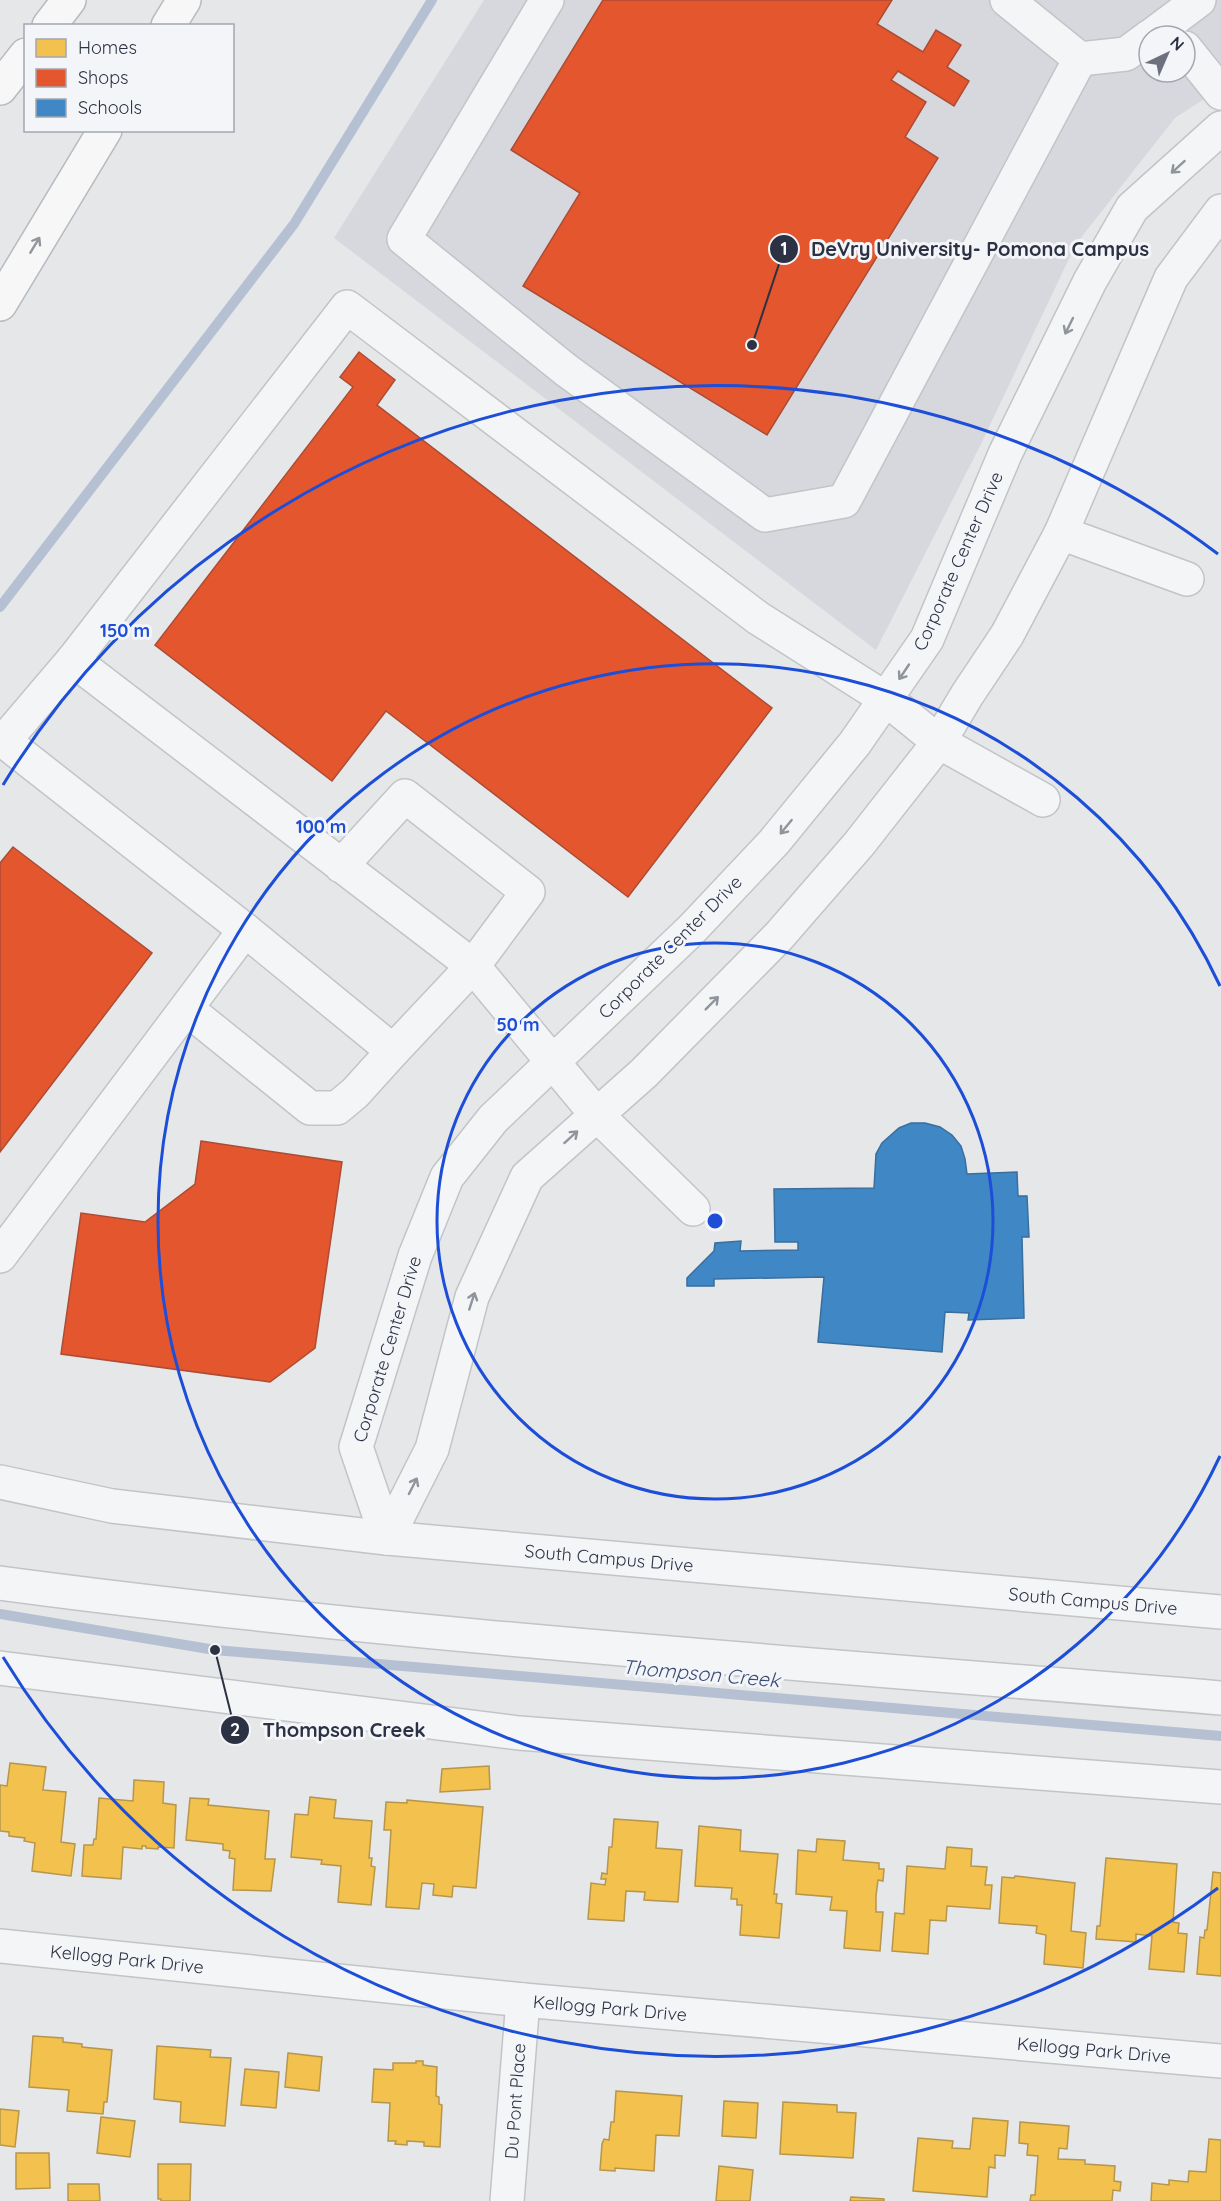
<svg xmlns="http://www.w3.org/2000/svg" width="1221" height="2201" viewBox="0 0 1221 2201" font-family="Quicksand,sans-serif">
<rect width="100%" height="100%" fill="#e5e7e9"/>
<path fill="#d6d8de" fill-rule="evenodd" d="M484,0H1221V88L1175,118L1076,244L980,446L876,650L334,238ZM1149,36H1185V72H1149Z"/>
<g fill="#f2c14e" stroke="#b7964b" stroke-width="1.5">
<path d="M10,1763L46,1767L43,1790L66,1792L61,1842L75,1844L71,1876L32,1871L35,1843L24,1841L25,1838L9,1836V1832L0,1831V1785L7,1786Z"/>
<path d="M489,1766L490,1789L440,1792L442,1769Z"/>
<path d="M134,1780L164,1782L163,1803L176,1805L174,1848L158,1847V1849L146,1848V1846H142V1849L123,1847L121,1879L82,1876L84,1845H93L94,1839H96L99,1798L133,1801Z"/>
<path d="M310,1797L336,1800L334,1818L372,1821L369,1858H372L371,1866L375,1867L371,1905L338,1902L341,1866L321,1864L322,1860L291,1857L295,1814L308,1815Z"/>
<path d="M190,1798L209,1799L208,1805L269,1811L265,1859H275L271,1891L233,1890L235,1859L229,1858L230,1851L223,1850V1844L186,1840Z"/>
<path d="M407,1800L483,1807L476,1888L453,1886L452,1897L433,1895L434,1884L422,1883L419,1909L386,1907L391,1830H384L386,1802L407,1803Z"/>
<path d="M614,1819L658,1822L656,1848L682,1850L678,1902L644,1900L645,1892L626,1891L624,1921L588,1919L591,1883L605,1885L606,1879H601L602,1873L607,1874L609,1847H612Z"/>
<path d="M699,1826L741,1830L740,1851L778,1854L774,1894H777L776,1903L782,1904L779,1938L740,1935L742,1905H737V1899H731L732,1888L695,1886Z"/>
<path d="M817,1839L845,1841L843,1860L879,1863V1869H884L883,1881L878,1880L876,1896V1912H883L880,1951L844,1948L847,1911L830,1910L832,1897L796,1894L798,1850L816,1852Z"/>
<path d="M947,1847L972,1849L971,1866L987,1867L985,1885H992L990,1909L947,1906L946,1921L930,1920L928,1954L892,1951L895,1913L904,1914L907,1866L945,1869Z"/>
<path d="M1106,1858L1177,1864L1173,1922L1179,1923L1178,1933L1187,1934L1184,1972L1149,1969L1152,1936L1136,1934V1942L1096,1939L1097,1926H1100Z"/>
<path d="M1213,1872L1221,1873V1976L1197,1974L1200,1937L1204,1938L1205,1930H1207Z"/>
<path d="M1015,1876L1075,1883L1071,1931L1086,1933L1083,1968L1044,1964L1046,1935L1036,1933L1037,1926L999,1923L1002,1877L1014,1878Z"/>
<path d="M33,2036L63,2038V2042L82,2044V2047L112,2050L107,2102H104L103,2114L67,2111L69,2090L29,2087Z"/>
<path d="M157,2046L211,2050L210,2057L231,2058L225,2126L180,2122L181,2102L154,2099Z"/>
<path d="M288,2053L322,2057L319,2091L285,2087Z"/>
<path d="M416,2061H423V2065L437,2067L436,2096L439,2097V2104L442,2105L440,2147L424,2146V2142L407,2141V2145L395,2144L396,2141H388L390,2103L372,2102L374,2069L393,2070V2063H416Z"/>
<path d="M245,2069L279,2072L276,2108L241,2105Z"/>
<path d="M616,2091L682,2096L679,2136L656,2135L654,2171L615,2168V2171L600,2170L602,2144L604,2139L609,2140L611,2122H614Z"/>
<path d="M724,2101L758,2103L756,2138L722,2136Z"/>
<path d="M783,2102L837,2105V2112L856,2113L853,2158L780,2154Z"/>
<path d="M0,2109L19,2111L15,2147L0,2145Z"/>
<path d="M101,2117L135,2121L130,2157L97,2153Z"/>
<path d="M973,2118L1008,2121L1005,2156L995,2155V2168L989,2167L987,2197L913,2191L918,2138L953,2141L952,2148L970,2149Z"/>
<path d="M1020,2122L1069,2126L1067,2149L1059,2148L1058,2159L1085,2160V2164L1115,2166L1114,2181L1121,2182L1120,2191L1113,2190L1112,2201H1030L1031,2195H1035L1038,2156L1027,2155L1028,2144L1019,2143Z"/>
<path d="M1209,2139L1221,2140V2201H1151L1152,2183L1169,2185V2180L1188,2182L1189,2171L1206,2172Z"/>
<path d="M16,2153H49L50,2188L16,2189Z"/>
<path d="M158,2164H191L190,2201H161V2199H158Z"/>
<path d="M719,2166L753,2170L750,2201H716Z"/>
<path d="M68,2184H99L100,2201H68Z"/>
<path d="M851,2197L884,2199V2201H850Z"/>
</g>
<g fill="#e4572e" stroke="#ad4c34" stroke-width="1.5">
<path d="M603,0H892L877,24L923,52L936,30L961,45L947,67L969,81L954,106L898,71L891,80L926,102L905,137L938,158L767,435L523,286L580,193L511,150Z"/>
<path d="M359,352L395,380L377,405L772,708L628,897L386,711L332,781L155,645L353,387L340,377Z"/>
<path d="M13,847L152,953L0,1152V863Z"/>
<path d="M201,1141L342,1162L315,1348L270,1382L61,1354L81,1213L145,1222L195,1184Z"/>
</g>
<path fill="#3f88c5" stroke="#396e9e" stroke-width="1.5" d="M911,1123H925L940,1127L952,1135L961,1146L965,1159L967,1174L1017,1172L1018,1196H1027L1029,1237H1022L1024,1318L968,1320L969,1313L945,1312L942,1352L818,1342L824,1277L714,1279V1286H687V1278L714,1251L715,1243L741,1241L740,1251L798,1250V1242H775L774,1189L874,1188L876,1154L882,1143L899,1128Z"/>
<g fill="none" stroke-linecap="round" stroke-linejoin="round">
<g stroke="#b5c0d3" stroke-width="10">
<path d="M0,607L294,224L432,0"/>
<path d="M0,1614L215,1650L1221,1736"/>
</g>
<defs>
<g id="minor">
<path d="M547,0L404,239L566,370L765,515L844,501L1080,59"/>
<path d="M1007,0L1080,59L1126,54L1149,37"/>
<path d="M1151,36L1199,0"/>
<path d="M1185,48L1221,93"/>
<path d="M1061,533L1187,579"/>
<path d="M73,660L347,307L758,618L886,699L939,742L1043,800"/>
<path d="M0,738L4,741L73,660L473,966L528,892L405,796L341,866"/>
<path d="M4,741L245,930L393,1051L473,966L596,1114L693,1209"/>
<path d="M187,1009L310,1108H337L355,1093L393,1051"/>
<path d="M0,1256L245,930"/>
<path d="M0,1482L112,1506L387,1538L1221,1612"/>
<path d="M387,1538L356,1447L415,1256L447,1177L493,1119L691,930L774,842L855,743L927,639L1005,454L1090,281L1132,208L1221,128"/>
<path d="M387,1538L432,1449L472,1297L527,1177L644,1073L779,936L859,844L939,742L967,695L1007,635L1061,533L1171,278L1221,211"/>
<path d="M0,1583C405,1637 814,1664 1221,1698"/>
<path d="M0,1668L519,1733L1221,1787"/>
<path d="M0,1946L523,2000L1221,2061"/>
<path d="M507,2201L523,2000"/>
</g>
<g id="highway">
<path d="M49,26L69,0"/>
<path d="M168,26L184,0"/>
<path d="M0,88L26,55"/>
<path d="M0,304L105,130"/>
</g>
</defs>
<use href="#minor" stroke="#c2c4c7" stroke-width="36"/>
<use href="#highway" stroke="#b7babe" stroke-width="36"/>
<use href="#minor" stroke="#f4f5f6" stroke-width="33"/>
<use href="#highway" stroke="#f7f7f8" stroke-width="33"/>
</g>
<defs><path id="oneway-shaft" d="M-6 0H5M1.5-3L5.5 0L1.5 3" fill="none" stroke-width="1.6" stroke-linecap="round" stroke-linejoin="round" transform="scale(1.5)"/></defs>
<g stroke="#90949c">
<use href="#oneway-shaft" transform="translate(1178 167) rotate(138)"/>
<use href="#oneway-shaft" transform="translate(1069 326) rotate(116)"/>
<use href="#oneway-shaft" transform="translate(904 672) rotate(124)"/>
<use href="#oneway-shaft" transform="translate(786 827) rotate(129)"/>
<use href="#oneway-shaft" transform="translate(712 1003) rotate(-45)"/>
<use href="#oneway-shaft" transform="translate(571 1137) rotate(-42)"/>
<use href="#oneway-shaft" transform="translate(472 1301) rotate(-72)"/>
<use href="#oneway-shaft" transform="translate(413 1486) rotate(-63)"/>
</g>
<use stroke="#92949e" href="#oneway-shaft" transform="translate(35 245) rotate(-59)"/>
<g fill="none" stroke="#1d4ed8" stroke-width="3">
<circle cx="715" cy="1221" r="278"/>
<path d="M1220 1456A557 557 0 1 1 1220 986"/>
<path d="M1218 1888A835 835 0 0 1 3 1657M3 785A835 835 0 0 1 1218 554"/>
</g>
<g text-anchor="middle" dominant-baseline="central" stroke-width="6" stroke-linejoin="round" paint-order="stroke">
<g font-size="18" fill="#2c3243" stroke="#f3f5f8">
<text transform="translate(958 561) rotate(-66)">Corporate Center Drive</text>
<text transform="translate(670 947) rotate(-45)">Corporate Center Drive</text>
<text transform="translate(387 1349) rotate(-73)">Corporate Center Drive</text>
<text transform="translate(609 1558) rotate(5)">South Campus Drive</text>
<text transform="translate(1093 1601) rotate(5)">South Campus Drive</text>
<text transform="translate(127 1959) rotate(6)">Kellogg Park Drive</text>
<text transform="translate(610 2008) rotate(5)">Kellogg Park Drive</text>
<text transform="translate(1094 2050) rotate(5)">Kellogg Park Drive</text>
<text transform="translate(515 2101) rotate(-86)">Du Pont Place</text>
</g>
<g font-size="20" font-style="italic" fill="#374c75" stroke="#f3f5f8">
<text transform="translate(701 1673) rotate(5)">Thompson Creek</text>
</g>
</g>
<circle cx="715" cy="1221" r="9" fill="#1d4ed8" stroke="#f3f5f8" stroke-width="3"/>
<g font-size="18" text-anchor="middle" font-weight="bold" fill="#1d4ed8" stroke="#f3f5f8" stroke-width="6" stroke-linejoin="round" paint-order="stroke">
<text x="125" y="637">150 m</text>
<text x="321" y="833">100 m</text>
<text x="518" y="1031">50 m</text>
</g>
<path fill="none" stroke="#2c3243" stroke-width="2" d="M752 345L784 249M215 1650L235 1730"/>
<g fill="#2c3243" stroke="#f3f5f8" stroke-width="2">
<circle cx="752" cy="345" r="6"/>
<circle cx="215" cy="1650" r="6"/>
<circle cx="784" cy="249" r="15"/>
<circle cx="235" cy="1730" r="15"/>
</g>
<g font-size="18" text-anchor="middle" font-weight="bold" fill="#fff">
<text x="784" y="255">1</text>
<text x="235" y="1736">2</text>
</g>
<g font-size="20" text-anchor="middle" font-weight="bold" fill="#2c3243" stroke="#f3f5f8" stroke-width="6" stroke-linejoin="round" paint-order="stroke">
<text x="980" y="256">DeVry University- Pomona Campus</text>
<text x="344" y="1737">Thompson Creek</text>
</g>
<rect x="24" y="24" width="210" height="108" fill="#f3f5f8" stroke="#a3a7b0" stroke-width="1.5"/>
<rect x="36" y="39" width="30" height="18" fill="#f2c14e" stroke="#a3a7b0" stroke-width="1.5"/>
<text x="78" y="54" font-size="18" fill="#2c3243">Homes</text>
<rect x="36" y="69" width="30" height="18" fill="#e4572e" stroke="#a3a7b0" stroke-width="1.5"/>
<text x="78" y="84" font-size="18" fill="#2c3243">Shops</text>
<rect x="36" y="99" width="30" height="18" fill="#3f88c5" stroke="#a3a7b0" stroke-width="1.5"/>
<text x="78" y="114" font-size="18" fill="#2c3243">Schools</text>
<g transform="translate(1167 54) rotate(44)"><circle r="28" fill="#f3f5f8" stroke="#a3a7b0" stroke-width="1.5"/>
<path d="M0-4.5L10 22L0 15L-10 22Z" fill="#6d717d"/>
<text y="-9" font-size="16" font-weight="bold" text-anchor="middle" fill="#2c3243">N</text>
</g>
</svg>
